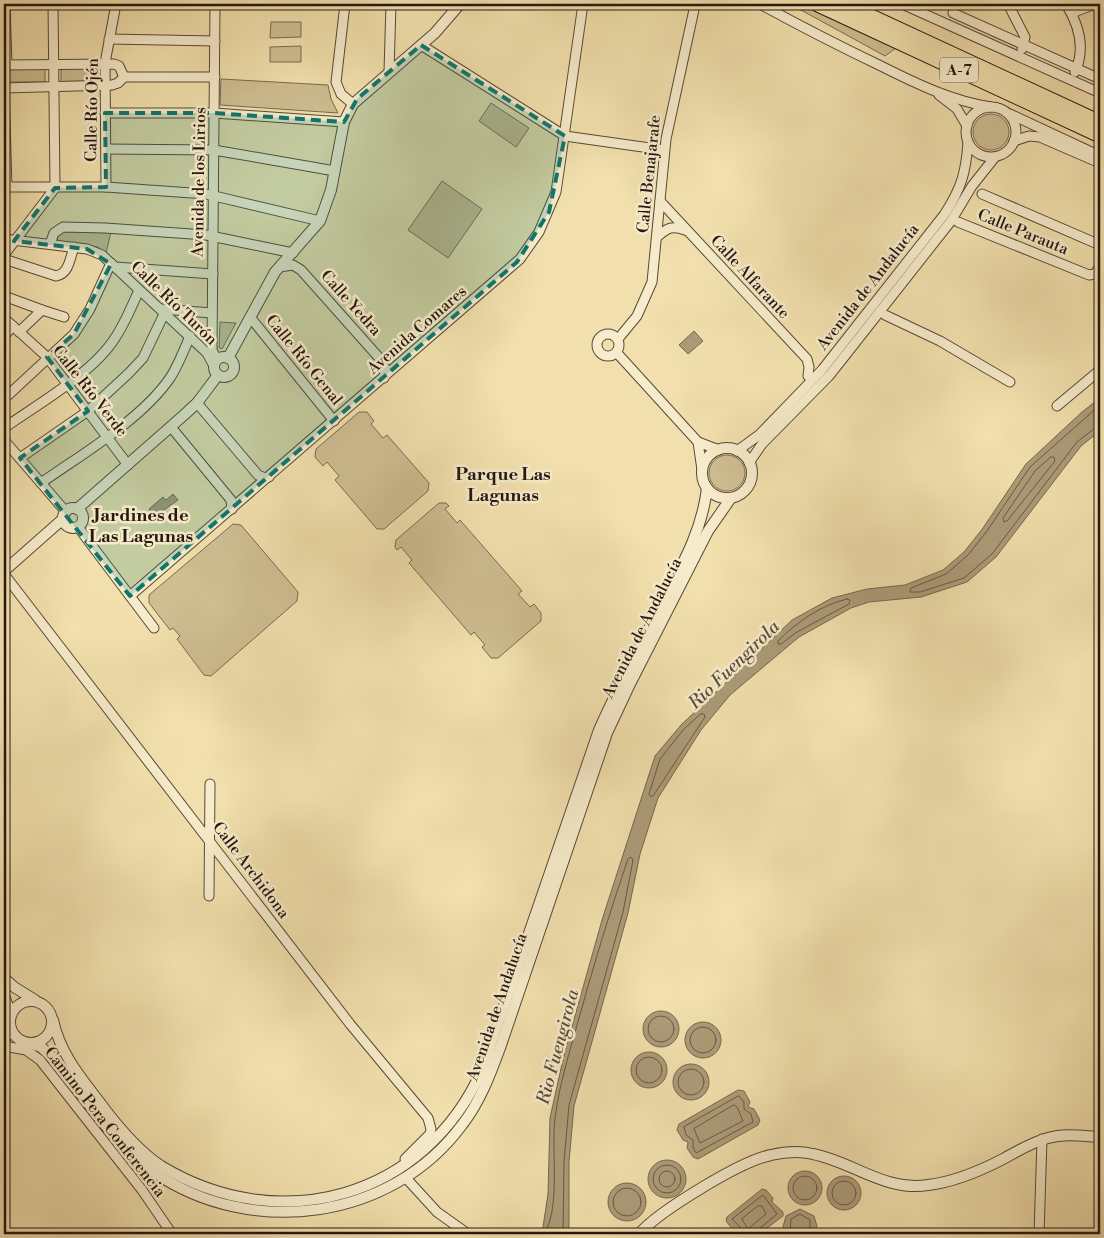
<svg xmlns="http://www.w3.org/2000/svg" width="1104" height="1238" viewBox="0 0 1104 1238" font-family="'Libre Bodoni',serif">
<rect width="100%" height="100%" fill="#f1e0ad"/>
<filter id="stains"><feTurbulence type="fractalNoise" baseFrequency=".004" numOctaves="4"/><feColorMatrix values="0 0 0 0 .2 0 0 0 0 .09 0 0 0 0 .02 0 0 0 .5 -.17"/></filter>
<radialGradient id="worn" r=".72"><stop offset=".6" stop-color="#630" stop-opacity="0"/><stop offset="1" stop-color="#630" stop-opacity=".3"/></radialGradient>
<g fill="#cebe92" stroke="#7a6a51">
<path d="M790,4H803L896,48L885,56Z"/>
<path d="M271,22H301V37L270,38Z"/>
<path d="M301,46V62H270V47Z"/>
<path d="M97,67V81L61,82V68Z"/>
<path d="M45,68V82H4V69Z"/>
<path d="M221,79L328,85L331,99L338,113L220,105Z"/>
<path d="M491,103L529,128L516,147L479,121Z"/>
<circle cx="991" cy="132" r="18"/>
<path d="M442,181L482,209L448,258L408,230Z"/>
<path d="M65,230L111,232L106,253L98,247L57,241L58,235Z"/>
<path d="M220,322L236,323L222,349L219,348Z"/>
<path d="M359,412H367L374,421L371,424L383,438L387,435L429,483L428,491L384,529H377L335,480L339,476L327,462L323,466L315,457L316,449Z"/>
<circle cx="727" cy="473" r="18"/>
<path d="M439,503H446L449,506L445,509L457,523L460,520L522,591L518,594L530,607L534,604L541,613V621L498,658H491L482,647L485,645L474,632L471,635L409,563L412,560L401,547L397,550L395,547L396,540Z"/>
<path d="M233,524L241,525L298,592L297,601L211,676L204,675L177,639L180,636L173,628L170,630L149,603V595Z"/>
</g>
<g fill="#ac9b78" stroke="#76664e">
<path d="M694,331L703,341L688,354L679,345Z"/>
<path d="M1100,398V431L1081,446L996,557L967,582L921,597L869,602L851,608L799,637L730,695L701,730L658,798L640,854L628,913L574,1106L569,1162V1230L567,1234H538L543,1227L548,1194L550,1118L564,1055L602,920L655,756L681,725L792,620L832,598L867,589L905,585L943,570L964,552L983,528L1026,464L1082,412Z"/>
<path d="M173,494L178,500L161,512L162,514L157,519L149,509L163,497L166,500Z"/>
<circle cx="661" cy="1029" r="18"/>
<circle cx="703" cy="1040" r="18"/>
<circle cx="649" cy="1070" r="18"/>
<circle cx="691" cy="1082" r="18"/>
<path d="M738,1090L744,1091L750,1102L748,1107L754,1109L760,1120L758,1125L698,1159L693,1157L687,1148L688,1142L683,1140L677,1130L679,1124Z"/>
<circle cx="667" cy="1179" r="19"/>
<circle cx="805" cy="1188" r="17"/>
<circle cx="844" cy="1193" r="17"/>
<circle cx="627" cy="1202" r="19"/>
<path d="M762,1189L766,1190L773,1198L772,1202L783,1212V1216L759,1234H736V1230H733L726,1221L727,1217Z"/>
<path d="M800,1209L814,1216L817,1226L814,1234H786L783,1227L786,1216Z"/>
</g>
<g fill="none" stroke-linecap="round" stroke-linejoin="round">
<g stroke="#695844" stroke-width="1">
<path d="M1100,405L1030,467L987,531L968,555L946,574L911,588L910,592H920L964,578L992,554L1077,442L1095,428L1100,427"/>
<path d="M1051,457H1054L1055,461L1007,521L1004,522L1003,518L1035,471Z"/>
<path d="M847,599L850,600L849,604L797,632L781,644H778V641C797,622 821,605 847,599Z"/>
<path d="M701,714H704L705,717L653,796H650L649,794L660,759L684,729Z"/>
<circle cx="661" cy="1029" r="13"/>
<circle cx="703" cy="1040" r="13"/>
<circle cx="649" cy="1070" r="13"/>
<circle cx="691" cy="1082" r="13"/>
<path d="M739,1096L744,1102V1109L751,1114L753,1122L696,1153L693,1147V1140L686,1135L684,1127Z"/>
<path d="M734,1105L737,1107L743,1121L700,1143L694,1129Z"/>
<circle cx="667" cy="1179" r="14"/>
<circle cx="667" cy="1179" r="8"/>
<circle cx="805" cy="1188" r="12"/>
<circle cx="844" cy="1193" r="12"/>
<circle cx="627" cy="1202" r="14"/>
<path d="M758,1206H762L766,1214L748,1229L742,1219Z"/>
<path d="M544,1234C561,1209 551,1148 555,1118C559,1085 570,1051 579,1018C594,964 610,911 628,859L631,857L633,860L623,912L569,1105L564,1162L563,1234"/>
<path d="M741,1234V1228L732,1219L763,1195L777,1214L759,1229L757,1234"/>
<path d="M790,1234L791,1219L800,1214L810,1220V1234"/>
</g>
<defs>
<g id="minor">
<path d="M5,4L7,65"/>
<path d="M215,4L212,350L217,360"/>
<path d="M345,4L336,82L341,94L353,104"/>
<path d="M760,4C800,26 841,47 883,67C917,84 952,101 991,107"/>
<path d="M902,4L1100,93"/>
<path d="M1008,4L1025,37L1022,49"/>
<path d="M1066,4C1079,25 1086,48 1075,72"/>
<path d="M953,13L1100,79"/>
<path d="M1072,13L1095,4"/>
<path d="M109,39L215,41"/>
<path d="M421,45L565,136L664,150"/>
<path d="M4,65L114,64L119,66L124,77L118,83L112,85L4,88"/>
<path d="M389,72L391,4"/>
<path d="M124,77H215"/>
<path d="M4,88L7,187"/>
<path d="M939,95L957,109L967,126"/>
<circle cx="991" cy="132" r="25"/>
<path d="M105,113H214L344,122"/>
<path d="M1010,114L1100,156"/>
<path d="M1014,141L1029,136L1040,137L1100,163"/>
<path d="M106,149L214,150L335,171"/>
<path d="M4,187H106L206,194L320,221"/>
<path d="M106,187L105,63L116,4"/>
<path d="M982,194L1100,245"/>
<path d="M660,201L807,359L809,367L808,376"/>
<path d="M958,222L1089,275L1095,274L1100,266"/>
<path d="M657,237C667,228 672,225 685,230"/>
<path d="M4,239L87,249L102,255L207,353L214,366"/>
<path d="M50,244L54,233L63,227L105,228L206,235L293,253"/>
<path d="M4,255L55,188L53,4"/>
<path d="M4,259L56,276C69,274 70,258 74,247"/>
<path d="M115,267L213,274"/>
<path d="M279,267L293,265L301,270L382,361L385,368L384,378"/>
<path d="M4,296L42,310L19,332"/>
<path d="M161,309L212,313"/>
<path d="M42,310L64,317"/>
<path d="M885,315L940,341L1010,382"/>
<path d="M250,317L334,421"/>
<path d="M4,318L47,357L128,465"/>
<circle cx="608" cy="345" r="11"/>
<path d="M4,336L13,326"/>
<path d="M618,339L637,316L652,282L666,139L695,5"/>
<path d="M617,353L698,442"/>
<path d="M4,399L74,334L90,309L111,263"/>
<path d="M197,403L258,475L265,478L269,477"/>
<path d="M1057,406L1100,370"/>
<path d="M171,427L231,500L232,509"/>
<path d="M4,428C38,404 93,373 115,338C125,323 132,306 139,290"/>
<path d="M4,440L66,512"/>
<path d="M737,451L759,435L822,370L944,215C961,189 966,173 968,142"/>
<path d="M20,458L88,411L129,373L143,358L165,312"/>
<path d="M749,463L762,444L829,376L951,221L972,186L995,157"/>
<path d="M702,470L698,442L719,450"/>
<path d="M41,483C82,454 141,420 170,378C178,366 184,350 190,336"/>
<path d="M78,527L154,628"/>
<path d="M4,574L350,1024L428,1118L431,1129L430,1134L405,1159"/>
<path d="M130,596L520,259L539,232L556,192L583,4"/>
<path d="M209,896L210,784"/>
<path d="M4,1042L11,1028"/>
<path d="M4,1046L26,1050L40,1060L142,1190L172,1234"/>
<path d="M406,1178L437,1212L468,1234"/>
<path d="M1039,1234L1042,1139"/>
</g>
<g id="tertiary">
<circle cx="224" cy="367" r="10"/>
<path d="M228,358L275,272L320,221L331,190L344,122L353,104L435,33L460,4"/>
<circle cx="727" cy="473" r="25"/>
<circle cx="73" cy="518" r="10"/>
<path d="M77,509L184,415L197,403L218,375"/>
<path d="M4,571L64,518"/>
<path d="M4,978L14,987L35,1000"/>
<path d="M4,996L11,1014"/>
<circle cx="31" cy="1022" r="21"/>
<path d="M53,1020C60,1053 80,1077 101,1104C118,1127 137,1150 161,1166C280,1238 425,1198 482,1070L599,730C618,687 640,647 661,605C681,567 702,532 707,488"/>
<path d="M29,1043L41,1047L55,1060C86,1099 114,1144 155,1173C251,1238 391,1221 462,1125C480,1102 490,1075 500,1048L607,733L630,684L708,531L731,498"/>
<path d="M639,1234C659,1211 741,1161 771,1155C784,1152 800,1151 813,1154C853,1162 886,1192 928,1185C954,1182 980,1171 1003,1159C1018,1151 1032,1142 1048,1138C1065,1133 1082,1136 1100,1137"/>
</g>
<g id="motorway">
<path d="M818,4L1100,135"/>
<path d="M843,4L1100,123"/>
</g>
</defs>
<use href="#minor" stroke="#594837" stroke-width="11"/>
<use href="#tertiary" stroke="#594837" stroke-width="12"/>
<use href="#motorway" stroke="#261610" stroke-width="17"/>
<use href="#minor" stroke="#f6ebca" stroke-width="9"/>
<use href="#tertiary" stroke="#f6ebca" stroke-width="10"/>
<use href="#motorway" stroke="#f1e0ad" stroke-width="15"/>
</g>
<path fill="#0f766e" fill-opacity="0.2" stroke="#0f766e" stroke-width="4" stroke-dasharray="10 6" stroke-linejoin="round" d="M421,45L565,136L549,212L517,262L130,596L20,458L88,411L47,357L74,334L111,264L87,249L14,241L55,188L106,187L105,113H214L344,122L357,99Z"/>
<g text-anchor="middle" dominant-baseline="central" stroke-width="5" stroke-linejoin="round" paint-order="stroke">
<rect fill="#f6ebca" stroke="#645648" stroke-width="1" x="940" y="57.5" width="38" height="25" rx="4"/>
<g font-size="15" font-weight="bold" fill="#261610">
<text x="959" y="70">A-7</text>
</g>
<g font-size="16" fill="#261610" stroke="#f6ebca">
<text transform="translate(92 110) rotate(-89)">Calle Río Ojén</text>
<text transform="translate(649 174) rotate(-84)">Calle Benajarafe</text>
<text transform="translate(199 182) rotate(-89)">Avenida de los Lirios</text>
<text transform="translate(1023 232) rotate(22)">Calle Parauta</text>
<text transform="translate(750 277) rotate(47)">Calle Alfarante</text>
<text transform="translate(868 287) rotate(-52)">Avenida de Andalucía</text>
<text transform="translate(174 303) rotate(44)">Calle Río Turón</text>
<text transform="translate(351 303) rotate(48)">Calle Yedra</text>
<text transform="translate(417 330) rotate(-41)">Avenida Comares</text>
<text transform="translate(304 360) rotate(51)">Calle Río Genal</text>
<text transform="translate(90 391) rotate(52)">Calle Río Verde</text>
<text transform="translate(642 628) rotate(-63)">Avenida de Andalucía</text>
<text transform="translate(251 870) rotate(53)">Calle Archidona</text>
<text transform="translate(497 1007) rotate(-71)">Avenida de Andalucía</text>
<text transform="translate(105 1122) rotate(52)">Camino Pera Conferencia</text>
</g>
<g font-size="18" font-weight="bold" fill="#261610" stroke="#f6ebca">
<text x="503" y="474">Parque Las<tspan x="503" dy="21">Lagunas</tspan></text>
<text x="141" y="515">Jardines de<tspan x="141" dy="21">Las Lagunas</tspan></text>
</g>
<g font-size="18" font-style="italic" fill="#5c4b3a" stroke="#f6ebca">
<text transform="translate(734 665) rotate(-44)">Rio Fuengirola</text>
<text transform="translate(558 1047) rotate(-75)">Rio Fuengirola</text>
</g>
</g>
<rect width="1104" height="1238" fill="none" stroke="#f1e0ad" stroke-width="20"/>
<rect x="5" y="5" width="1094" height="1228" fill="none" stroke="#261610" stroke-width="2.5"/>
<rect x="10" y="10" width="1084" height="1218" fill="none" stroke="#261610"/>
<rect width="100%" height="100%" filter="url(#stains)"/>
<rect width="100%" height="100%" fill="url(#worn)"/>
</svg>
